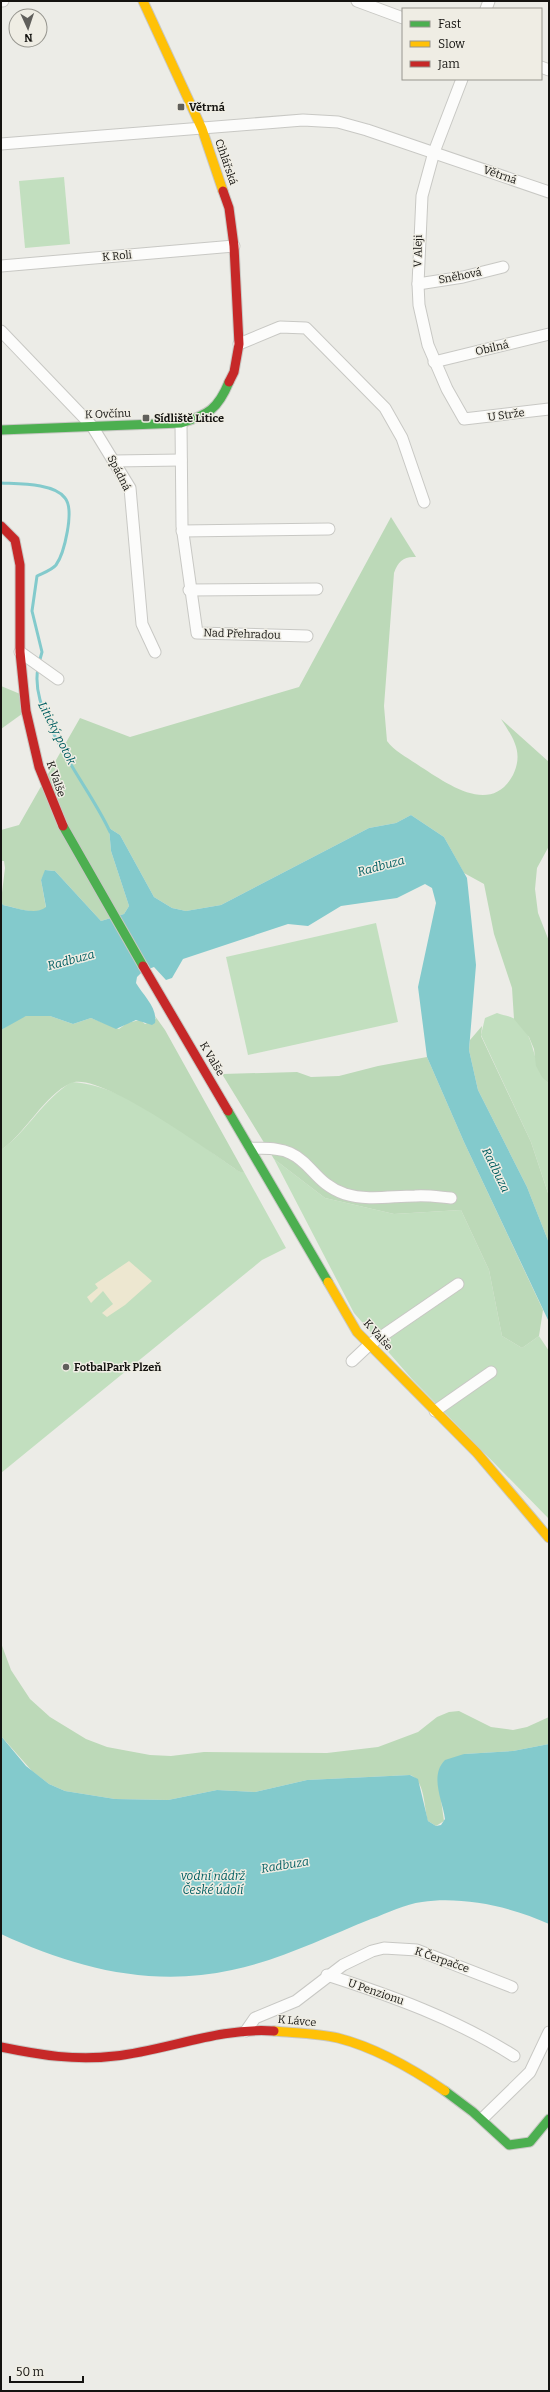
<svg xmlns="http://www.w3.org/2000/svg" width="550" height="2392" viewBox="0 0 550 2392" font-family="Bitter,serif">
<rect width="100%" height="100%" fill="#ecece7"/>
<g fill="#c2dfbf">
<path d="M64,177L70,244L25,248L19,181Z"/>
<path d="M376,923L398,1022L248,1055L226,957Z"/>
<path d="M497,1013C502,1015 510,1016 515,1019C537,1035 531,1066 549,1084V1196L531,1142L481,1035L485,1018Z"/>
<path d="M72,1082C128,1085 194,1141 240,1172H244L286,1248L262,1260L1,1473V1150C28,1131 43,1099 72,1082Z"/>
<path d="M274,1159L325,1198L394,1214L461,1210L489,1270L502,1336L522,1348L539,1336L549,1351V1519L412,1379L354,1313Z"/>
</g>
<g fill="#bcd9b8">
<path d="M391,517L416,557C404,556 398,561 394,573L384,706L387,741C395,752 410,759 421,767C448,784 491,816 513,775C524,752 513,738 501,719L549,762V846L537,868L535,889L538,913L549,941V1084L542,1077L536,1066L534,1049L529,1037L514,1019L512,988L494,934L484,884L464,873L444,837L411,815L396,823L369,828L221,905L186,911L172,908L154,897L120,835L109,828L111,851L129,906L124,914L101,921L55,871L46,870L41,880L46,908C36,916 14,907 3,905L1,901L5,868L4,861H1V830L19,825L80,718L130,737L299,687Z"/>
<path d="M1,686L25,696L26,711L1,729Z"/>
<path d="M31,1015L50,1016L73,1024L91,1018L119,1029L127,1023L140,1020L145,1024L156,1019L155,1016L165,1030L244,1172H240C213,1154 99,1070 71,1083C43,1096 27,1132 1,1150V1030L21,1017Z"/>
<path d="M482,1026L481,1036L531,1142L549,1196V1243L527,1187L478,1090L469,1050L470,1040Z"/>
<path d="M427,1057L464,1142L543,1310L539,1336L522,1348L502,1336L489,1270L461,1210L394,1214L325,1198L274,1159L222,1074L297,1072L311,1077L339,1076L378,1066Z"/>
<path d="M1,1643L11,1670L30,1699L50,1717L86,1739L107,1747L150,1755L171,1756L204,1752L327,1753L378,1747L418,1732L437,1717L449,1712L459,1711L491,1727L513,1730L527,1727L549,1717V1744L513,1751L464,1754L441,1800L444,1821L436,1826L428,1821C424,1809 425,1779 410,1775L307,1780L255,1792L217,1790L168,1800L115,1799L65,1791L49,1784L32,1771L1,1736Z"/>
</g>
<path fill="#ede7d0" d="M129,1261L152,1281L125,1305L107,1317L102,1313L113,1304L103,1291L91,1303L87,1297L98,1288L95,1284Z"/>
<g fill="#83cacc">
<path d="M411,815L444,837L467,878L476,965L469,1050L478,1090L527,1187L549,1243V1322L464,1142L427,1057L418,987L436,903L432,888L425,884L397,898L341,906L308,926L288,924L183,959L172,978L166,980L154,967L143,971L137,977L136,983C143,995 158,1008 155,1023L152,1025L136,1020L116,1029L91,1018L73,1024L50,1016H26L1,1030V901L3,905C14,907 36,916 46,907L41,880L45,870L55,871L101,921L124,914L129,906L111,851L109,828L120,835L154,897L172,908L186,911L221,905L369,828L396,823Z"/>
<path d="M1,1736L26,1766L49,1784L65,1791L115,1799L168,1800L217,1790L255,1792L307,1780L410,1775L418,1779L428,1821L436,1826L441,1825L445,1819C443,1801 429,1776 445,1760L464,1754L513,1751L549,1744V1924C513,1907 462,1896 422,1902C405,1904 388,1913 371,1919C326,1937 280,1960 232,1970C152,1988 74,1968 1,1934Z"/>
</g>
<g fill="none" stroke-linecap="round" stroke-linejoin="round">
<g stroke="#83cacc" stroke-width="3">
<path d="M1,483C18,484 54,483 65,498C75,510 64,554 56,565C52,570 43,573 37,576L32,611L42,652L39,663"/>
<path d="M38,668C28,716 91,788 110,832"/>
</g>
<defs>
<g id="street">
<path d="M1,1H3"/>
<path d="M357,1L403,18"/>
<path d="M486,9L489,1"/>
<path d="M541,67L549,70"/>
<path d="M462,79L434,152L422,196L418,284L419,305L428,345L447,389L464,419L549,409"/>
<path d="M1,144L303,120L338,122L367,130L549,192"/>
<path d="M1,266L234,246"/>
<path d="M418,284L463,277L503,267"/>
<path d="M1,331L92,426L130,488L142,624L155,652"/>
<path d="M239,344L280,327L306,328L385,408L402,438L424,502"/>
<path d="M434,362L549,334"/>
<path d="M181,423L182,526L197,633L307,636"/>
<path d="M114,461L181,460"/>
<path d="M182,531L329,529"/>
<path d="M189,590L317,589"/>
<path d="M20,652L58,679"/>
<path d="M251,1148C263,1149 278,1147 290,1153C312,1163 316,1184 345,1194C367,1201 392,1196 415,1196C427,1195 439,1197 451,1198"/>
<path d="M352,1361L369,1345L458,1284"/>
<path d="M435,1411L491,1372"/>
<path d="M327,1975C392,1996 456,2019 514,2056"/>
<path d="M246,2031L255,2018L296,2001L343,1965L372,1951L384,1948L417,1950L512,1987"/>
<path d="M483,2118L530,2072L549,2032"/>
</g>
<g id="fast">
<path d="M1,430L181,423C208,415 218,409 229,382"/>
<path d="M63,826L143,966"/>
<path d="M228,1111L328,1282"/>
<path d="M445,2091L473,2112L509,2145L530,2142L549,2119"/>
</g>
<g id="slow">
<path d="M143,1L202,129L223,191"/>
<path d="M328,1282L357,1332L477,1453L549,1538"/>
<path d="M274,2031C295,2033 317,2033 338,2038C377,2048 413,2069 445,2091"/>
</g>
<g id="jam">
<path d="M223,191L229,208L234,246L239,344L234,372L229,382"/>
<path d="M1,526L15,540L20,565V652L26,711L39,767L63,826"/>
<path d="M143,966L228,1111"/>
<path d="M1,2047C40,2055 76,2061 115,2056C168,2050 220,2027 274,2031"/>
</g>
</defs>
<use href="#street" stroke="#c8c8c4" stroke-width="13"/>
<use href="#fast" stroke="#c8c8c4" stroke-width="11"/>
<use href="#slow" stroke="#c8c8c4" stroke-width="11"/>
<use href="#jam" stroke="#c8c8c4" stroke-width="11"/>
<use href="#street" stroke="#fcfcfb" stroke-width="11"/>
<use href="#fast" stroke="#4caf50" stroke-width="9"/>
<use href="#slow" stroke="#ffc107" stroke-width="9"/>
<use href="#jam" stroke="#c62828" stroke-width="9"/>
</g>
<g fill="#605f5b" stroke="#efede4" stroke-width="1.5">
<rect x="177" y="103" width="8" height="8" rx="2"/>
<rect x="142" y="414" width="8" height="8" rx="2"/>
<circle cx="66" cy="1367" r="4"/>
</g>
<g text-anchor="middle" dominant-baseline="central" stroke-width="3" stroke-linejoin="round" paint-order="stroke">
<g font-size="11" font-weight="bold" fill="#141310" stroke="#efede4" text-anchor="start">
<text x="189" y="107">Větrná</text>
<text x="154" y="418">Sídliště Litice</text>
<text x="74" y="1367">FotbalPark Plzeň</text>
</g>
<g font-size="11" fill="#141310" stroke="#efede4">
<text transform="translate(226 162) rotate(71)">Cihlářská</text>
<text transform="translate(500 175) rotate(19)">Větrná</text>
<text transform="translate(418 251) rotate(-89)">V Aleji</text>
<text transform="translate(117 256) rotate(-5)">K Roli</text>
<text transform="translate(460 276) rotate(-11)">Sněhová</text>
<text transform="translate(492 348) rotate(-13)">Obilná</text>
<text transform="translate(108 414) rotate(-2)">K Ovčínu</text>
<text transform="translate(506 415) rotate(-8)">U Strže</text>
<text transform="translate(119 473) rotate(63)">Spádná</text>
<text transform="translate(242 634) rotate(2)">Nad Přehradou</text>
<text transform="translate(56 779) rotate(71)">K Valše</text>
<text transform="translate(212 1059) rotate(59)">K Valše</text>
<text transform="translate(378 1335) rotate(48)">K Valše</text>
<text transform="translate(442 1960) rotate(19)">K Čerpačce</text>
<text transform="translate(376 1992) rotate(19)">U Penzionu</text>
<text transform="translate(297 2021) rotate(5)">K Lávce</text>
</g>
<g font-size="12" font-style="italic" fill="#005e61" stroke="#efede4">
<text transform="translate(57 733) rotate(63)">Litický potok</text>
<text transform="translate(381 866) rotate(-15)">Radbuza</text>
<text transform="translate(71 960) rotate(-15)">Radbuza</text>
<text transform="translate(496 1170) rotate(64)">Radbuza</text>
<text transform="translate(285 1865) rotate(-9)">Radbuza</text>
<text x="213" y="1876">vodní nádrž<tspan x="213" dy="14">České údolí</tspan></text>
</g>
</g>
<rect width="550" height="2392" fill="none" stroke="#141310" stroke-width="4"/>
<rect x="402" y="8" width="140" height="72" fill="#efede4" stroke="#97968f"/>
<rect x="410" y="21" width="20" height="6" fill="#4caf50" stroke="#97968f"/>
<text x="438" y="28" font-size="12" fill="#141310">Fast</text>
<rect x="410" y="41" width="20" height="6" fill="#ffc107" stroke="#97968f"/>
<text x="438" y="48" font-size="12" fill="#141310">Slow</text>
<rect x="410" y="61" width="20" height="6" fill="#c62828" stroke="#97968f"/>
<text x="438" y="68" font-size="12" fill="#141310">Jam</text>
<g transform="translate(28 28) rotate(177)"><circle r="19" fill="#efede4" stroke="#97968f"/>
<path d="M0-3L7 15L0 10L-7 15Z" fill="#605f5b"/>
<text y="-6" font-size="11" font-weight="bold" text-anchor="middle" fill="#141310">N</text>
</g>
<path d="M10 2376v6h73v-6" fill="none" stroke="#141310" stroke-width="2"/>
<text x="16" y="2376" font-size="12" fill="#141310" stroke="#efede4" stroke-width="3" paint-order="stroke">50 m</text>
</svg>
